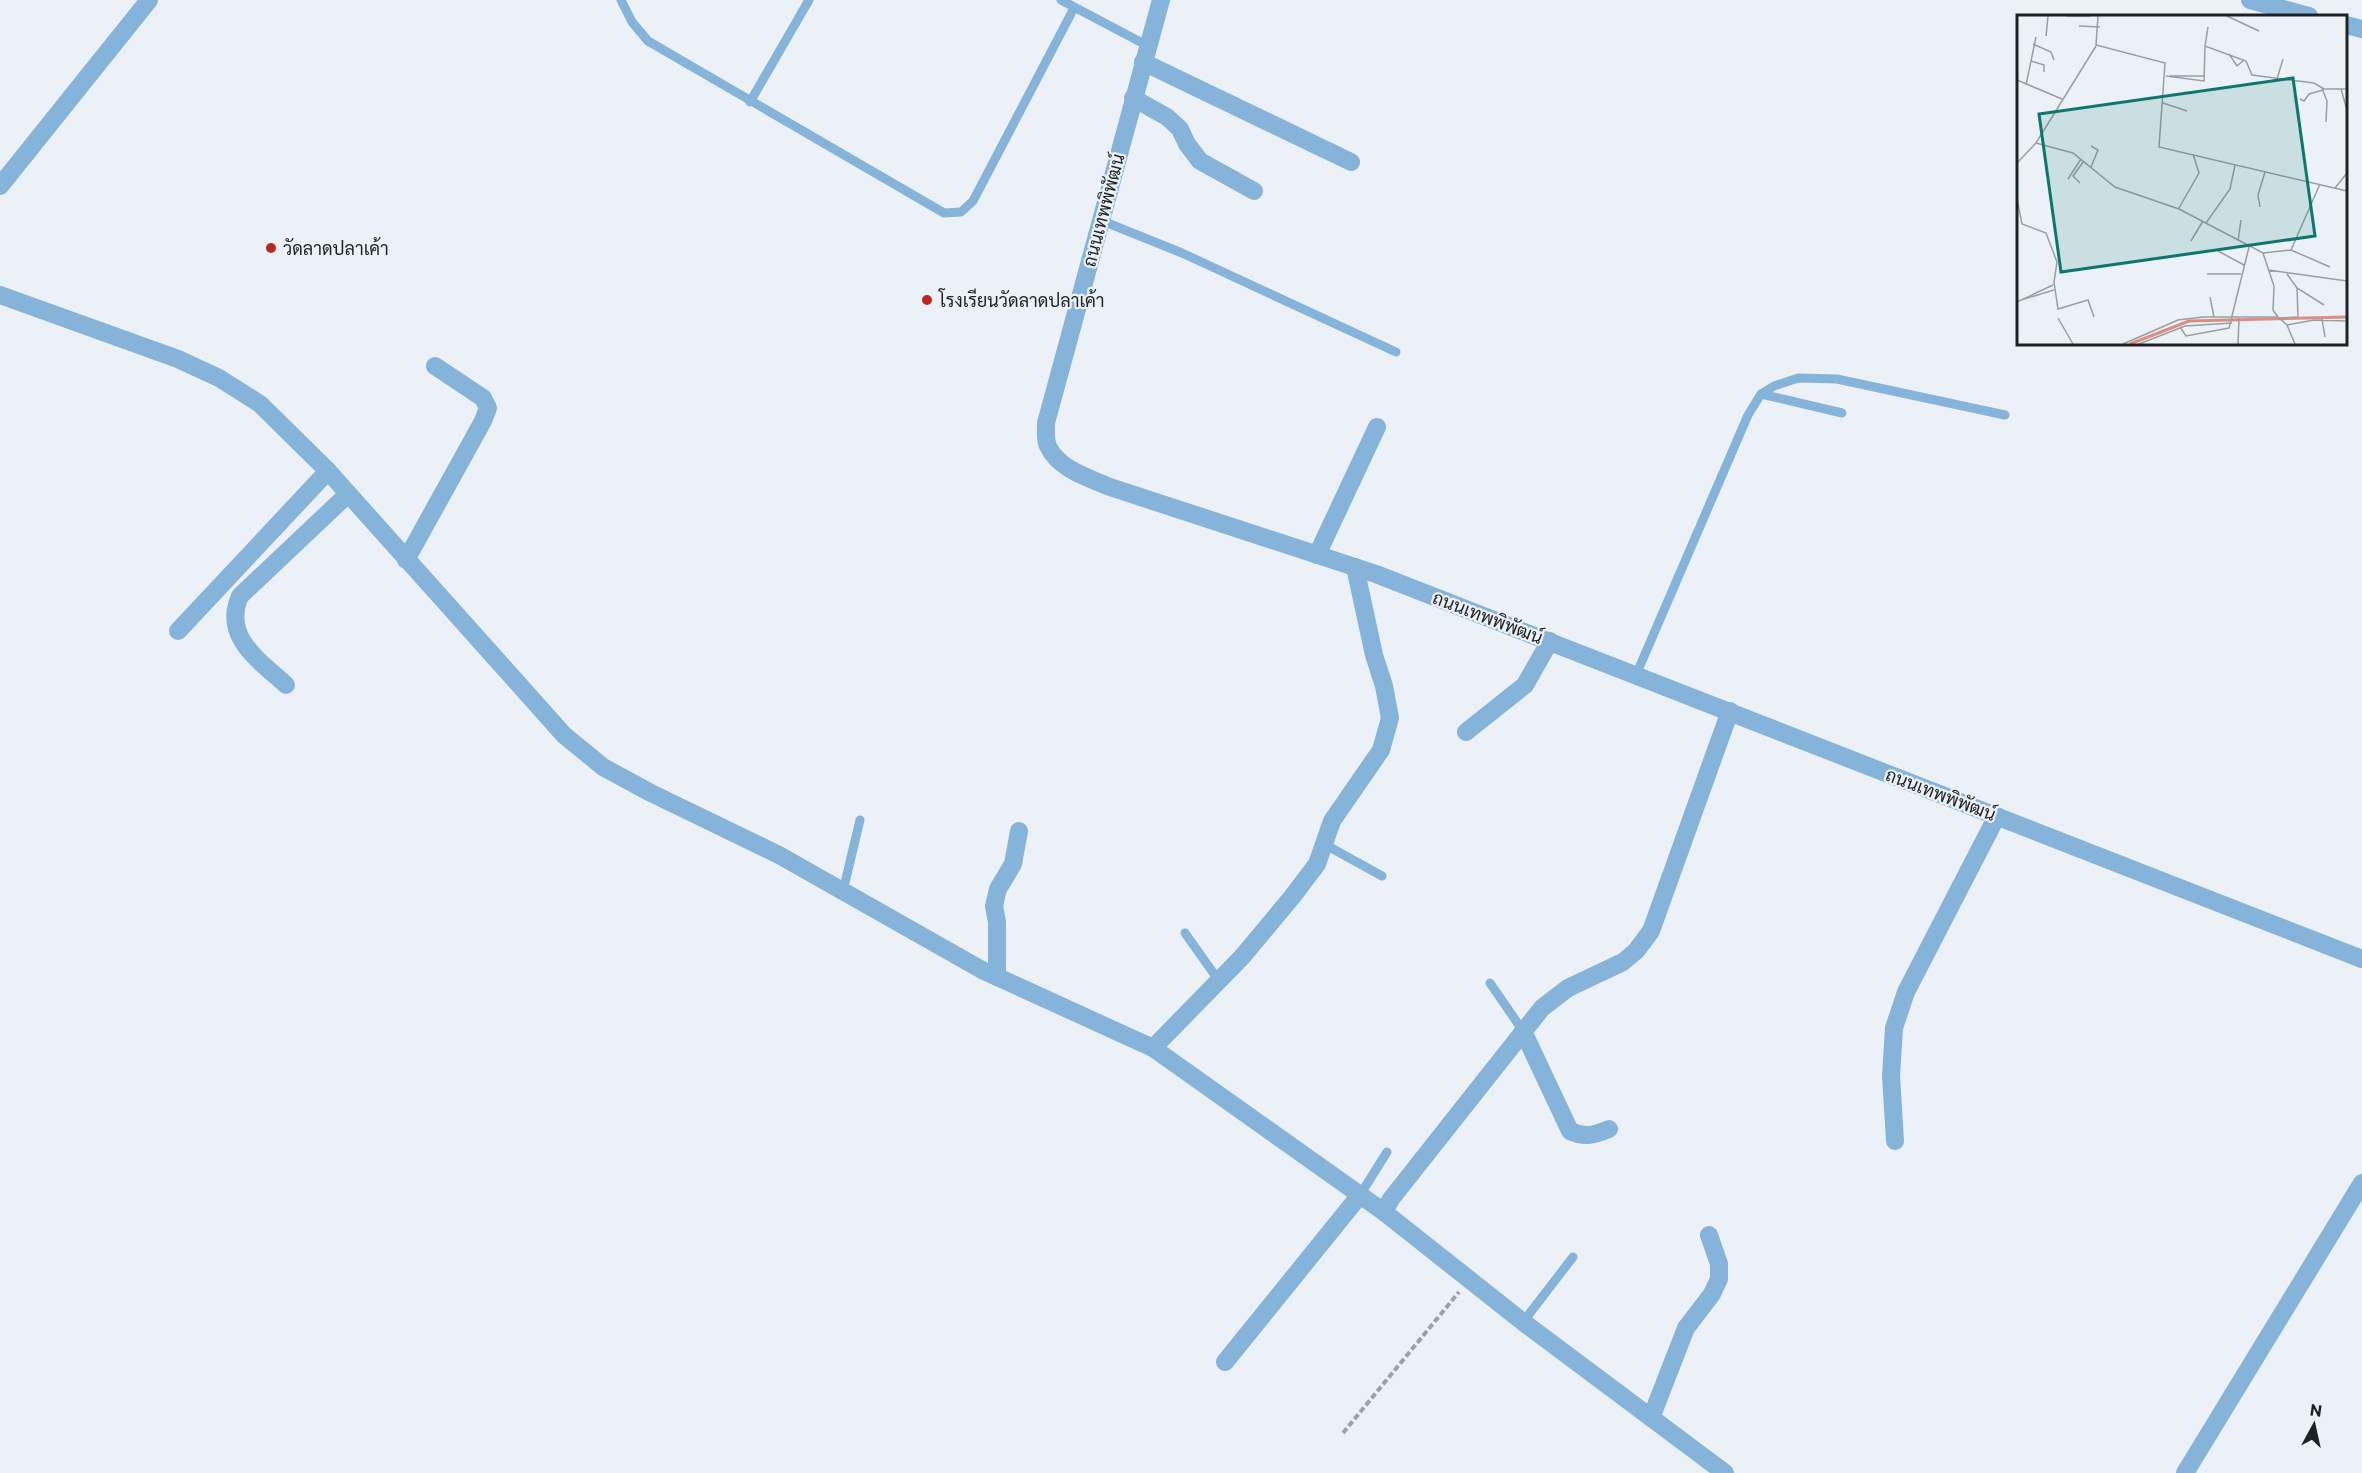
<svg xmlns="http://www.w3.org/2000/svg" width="2362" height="1473" viewBox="0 0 2362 1473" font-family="Commissioner,Sarabun,sans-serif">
<rect width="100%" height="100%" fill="#ebf1f6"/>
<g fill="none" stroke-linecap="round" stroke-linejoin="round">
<path stroke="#9ca1a5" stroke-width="4" stroke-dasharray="6 3" stroke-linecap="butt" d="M1343,1433L1459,1292"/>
<g stroke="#86b3d9" stroke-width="9">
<path d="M621,0L632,22L648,41L944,213L961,212L973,201L1074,8"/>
<path d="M1061,0L1148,46"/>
<path d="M750,102L809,0"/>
<path d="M1100,220L1182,253L1396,352"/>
<path d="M1761,394L1842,413"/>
<path d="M1636,675L1748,415L1761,394L1774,386L1798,378L1837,379L2005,415"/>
<path d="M1324,844L1382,876"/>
<path d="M843,891L860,820"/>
<path d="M1185,933L1219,981"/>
<path d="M1490,983L1523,1031"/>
<path d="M1360,1195L1387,1152"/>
<path d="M1523,1322L1573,1257"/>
</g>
<g stroke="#86b3d9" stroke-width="18">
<path d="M1161,0L1046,423C1046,430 1045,440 1048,446C1058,469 1089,478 1110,487L1376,574L2362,959"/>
<path d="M2250,0L2309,16"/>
<path d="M2346,25L2362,29"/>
<path d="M1143,62L1351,162"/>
<path d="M1133,98L1167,117L1180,129L1187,144L1200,161L1254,191"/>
<path d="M0,186L149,0"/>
<path d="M0,295L178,359L219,378L260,404L328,471L564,735L603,767L651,793L779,855L982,970L1153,1048L1384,1212L1523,1322L1725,1473"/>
<path d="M1317,555L1377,427"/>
<path d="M406,560L483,421L488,408L483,398L435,366"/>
<path d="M178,631L328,471"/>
<path d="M286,685C259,660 222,637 240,596L348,494"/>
<path d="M1466,732L1525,685L1550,641"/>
<path d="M997,977V922L994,906L998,889L1013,864L1019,831"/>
<path d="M1523,1031L1570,1131C1585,1138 1594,1135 1609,1129"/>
<path d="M1153,1048L1242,957L1292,897L1317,864L1332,821L1381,750L1390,718L1384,686L1374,655L1355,567"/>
<path d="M1895,1141L1891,1076L1894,1028L1906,992L1997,816"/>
<path d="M1384,1212L1391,1199L1542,1008L1568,988L1623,962L1636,951L1651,931L1730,711"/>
<path d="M1225,1362L1360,1195"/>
<path d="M1651,1418L1686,1328L1712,1294L1719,1279V1264L1709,1235"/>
<path d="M2185,1473L2362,1183"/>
</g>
</g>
<g fill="#b72824" stroke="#ebf1f6" stroke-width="2">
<circle cx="271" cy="248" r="6"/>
<circle cx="927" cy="300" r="6"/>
</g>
<g text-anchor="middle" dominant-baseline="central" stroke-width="4.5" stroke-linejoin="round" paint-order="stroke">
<g font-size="18" fill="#1f2224" stroke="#ebf1f6">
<text transform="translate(1103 210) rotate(-75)">ถนนเทพพิพัฒน์</text>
<text transform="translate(1488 617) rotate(21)">ถนนเทพพิพัฒน์</text>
<text transform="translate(1941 794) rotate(21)">ถนนเทพพิพัฒน์</text>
</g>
<g font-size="18" fill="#1f2224" stroke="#ebf1f6" text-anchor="start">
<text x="283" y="248">วัดลาดปลาเค้า</text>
<text x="939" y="300">โรงเรียนวัดลาดปลาเค้า</text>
</g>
</g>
<g transform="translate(2017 15)">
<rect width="330" height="330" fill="#ebf1f6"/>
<path fill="none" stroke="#de8b81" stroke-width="3" d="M113,329L172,306L330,302"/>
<path fill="none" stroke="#999ea2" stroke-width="1.5" d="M50,1H74M81,1L79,30L148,48L142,132L330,176M210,1L242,16M62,11L83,12M29,21L31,1M16,29L34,37L37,45M188,31L191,12M212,39L220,51L227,45M14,46L27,50V57M149,61L187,66L188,31L229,46L235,60L297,68L307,74H330M153,61H188M260,64L266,44M0,65L45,84M9,70L19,22M305,73L310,86L309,107M324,74L330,95M283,84L287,86L292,79L306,75M146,88L170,96M19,128L56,138L98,172L162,194L246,238L274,235L313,252M0,148L19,128L79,31M74,152L81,135L74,131M51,164L64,144M63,168L56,161L67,146M318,173L330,158M0,184L5,209L29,218L40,247L37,267L41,294L71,285L77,302M243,192L241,180L248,157M162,193L182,158L176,139M189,208L213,174L218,150M174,226L186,206M221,226L224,205M274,235L303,169M201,236L227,250M246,238L257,271L256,295L261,302M251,255L330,266M190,259H224M270,259L280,273L307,290M193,282L197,302M4,285L37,275M0,287L36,270M41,303L56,329M264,303L281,302L280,273M305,304L308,322M270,310L297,305L330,306M163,312L169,321L212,313L232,232M106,329L161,305L186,302H261L270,310L278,329M122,329L168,311L215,308M221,329L222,303"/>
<path fill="#0f766e" fill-opacity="0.15" stroke="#0f766e" stroke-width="3" d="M276,63L298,221L44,257L22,99Z"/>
<rect width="330" height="330" fill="none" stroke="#1f2224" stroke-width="3"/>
</g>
<g transform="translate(2314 1425) rotate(8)" stroke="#ebf1f6" stroke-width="4.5" paint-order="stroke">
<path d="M0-4.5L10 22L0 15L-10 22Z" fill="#1f2224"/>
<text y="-9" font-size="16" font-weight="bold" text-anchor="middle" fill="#1f2224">N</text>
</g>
</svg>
